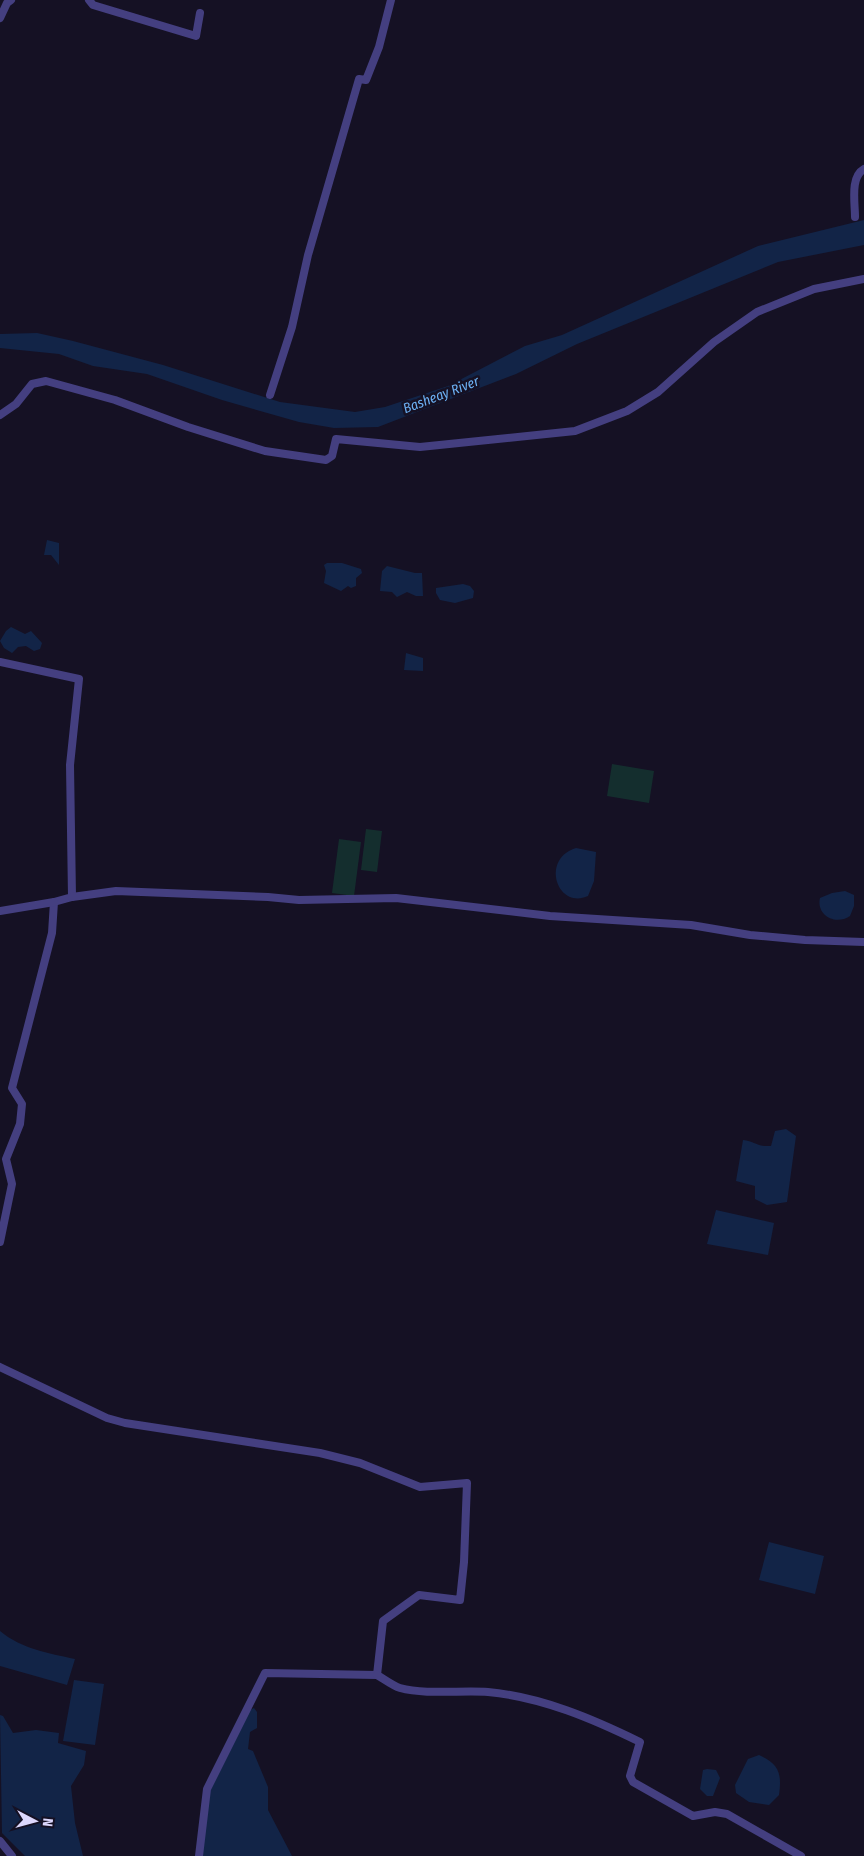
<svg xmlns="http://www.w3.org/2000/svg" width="864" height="1856" viewBox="0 0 864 1856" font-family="'Fira Sans Condensed',sans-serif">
<rect width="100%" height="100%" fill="#151124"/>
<g fill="#142e2e">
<path d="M612,764L654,771L649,803L607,796Z"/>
<path d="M366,829L382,831L377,872L361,870Z"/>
<path d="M339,839L361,842L354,896L332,893Z"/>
</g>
<g fill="#122447">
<path d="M864,220V245L778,262L577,344L516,374L378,427L334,428L299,422L222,400L147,374L93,366L59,354L0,348V334L37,333L73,341L163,365L280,402L355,412L385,407L448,386L525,346L562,335L758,246Z"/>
<path d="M47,540L59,543V565L51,555H44Z"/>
<path d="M327,563H342L361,569L362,573L356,578V586L351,588L348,586L341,591L324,583L326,571L324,565Z"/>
<path d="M387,566L415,573H422L423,596H416L407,592L397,597L392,592L380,591L382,571Z"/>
<path d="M463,584L470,586L474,591L473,598L455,603L440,600L436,593V588Z"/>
<path d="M11,627L25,634L31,631L42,643L40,649L34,651L26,646L18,647L12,653L4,648L0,641L6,631Z"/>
<path d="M406,653L423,658V671L404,670Z"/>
<path d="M576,848L596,852L594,881L588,896C557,910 540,859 576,848Z"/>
<path d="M845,891L854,895V906L850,916C835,926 816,915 820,898L832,893Z"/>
<path d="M786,1129L796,1136L787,1202L767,1205L755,1199V1186L736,1181L743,1140C755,1141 756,1147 771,1146L775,1131Z"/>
<path d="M716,1210L774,1223L768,1255L707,1244Z"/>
<path d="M769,1542L824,1556L815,1594L759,1580Z"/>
<path d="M0,1631C22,1649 48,1653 75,1659L67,1685L0,1666Z"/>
<path d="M74,1680L104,1684L95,1745L63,1741Z"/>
<path d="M254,1708L257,1712V1728L250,1732L248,1749L253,1751L268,1787V1810L292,1856H200L208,1792L248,1711Z"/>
<path d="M0,1715L3,1716L13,1733L36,1730L59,1733L58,1743L86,1751L84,1765L71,1786L75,1823L83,1856H25L2,1833Z"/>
<path d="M759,1755C779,1764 782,1773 779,1795L769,1805L749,1802L736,1793L735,1785L748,1759Z"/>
<path d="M707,1769L716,1770L720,1778L713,1796H707L700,1789L703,1770Z"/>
</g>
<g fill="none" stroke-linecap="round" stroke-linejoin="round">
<g stroke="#443f80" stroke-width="8">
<path d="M89,0L93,5L196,36L200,13"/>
<path d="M0,18L7,3L11,0"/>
<path d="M855,217C855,202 850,177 864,169"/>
<path d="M270,395L292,327L308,255L359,79L366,80L379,47L391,0"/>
<path d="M0,415L16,404L32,384L46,381L115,400L188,427L265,451L326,460L332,456L336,439L420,447L575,431L627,411L658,392L714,342L757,312L814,289L864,279"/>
<path d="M0,662L79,679L70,765L72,897L54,902L52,933L12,1088L22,1104L20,1124L6,1159L12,1184L0,1242"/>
<path d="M72,897L116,891L268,897L299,900L396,898L550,916L691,925L750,935L805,940L864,942"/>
<path d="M0,911L54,902"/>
<path d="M0,1367L107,1418L125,1423L320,1453L360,1463L420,1487L467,1483L464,1562L460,1600L419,1595L383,1621L377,1675L265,1673L207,1789L199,1856"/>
<path d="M377,1675C384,1679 393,1686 400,1688C426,1695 462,1690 488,1692C542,1697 593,1719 640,1742L630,1776L633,1782L693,1816L715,1812L727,1814L801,1856"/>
<path d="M0,1841L12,1856"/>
</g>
</g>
<g text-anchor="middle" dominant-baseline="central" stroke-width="5" stroke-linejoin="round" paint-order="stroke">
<g font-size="14" font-style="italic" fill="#6db1f4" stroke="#151124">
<text transform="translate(441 395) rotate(-21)">Basheay River</text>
</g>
</g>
<g transform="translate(35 1821) rotate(96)" stroke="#151124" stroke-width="4" paint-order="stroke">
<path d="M0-4L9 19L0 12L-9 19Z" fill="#dcd7fc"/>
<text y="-8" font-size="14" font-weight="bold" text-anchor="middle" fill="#dcd7fc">N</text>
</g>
</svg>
